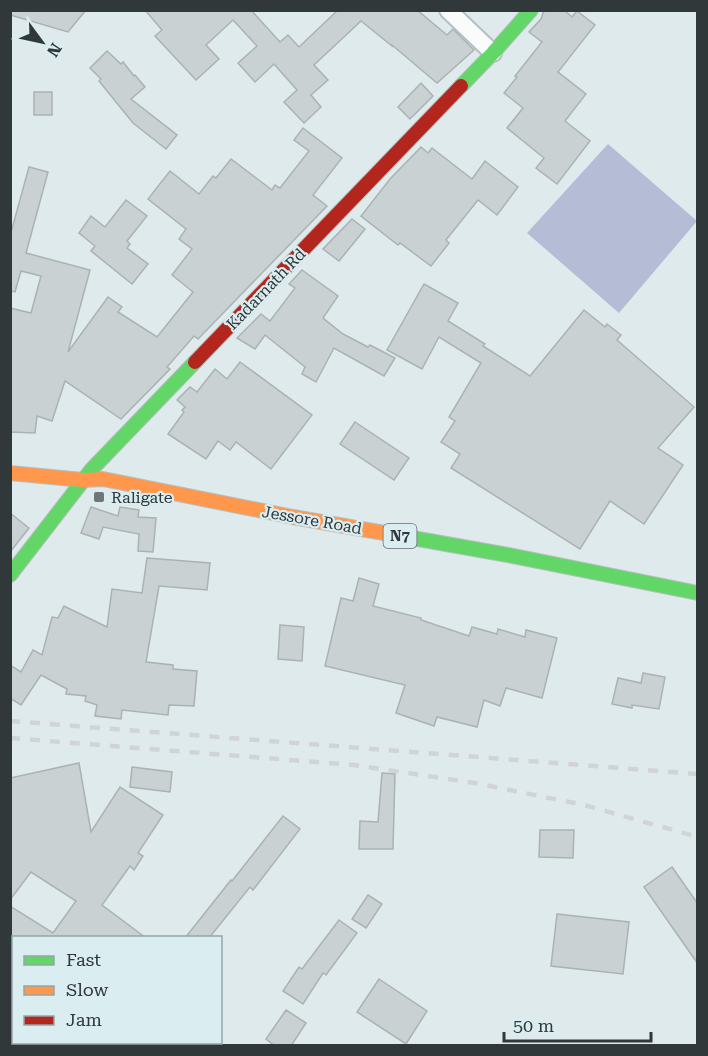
<svg xmlns="http://www.w3.org/2000/svg" width="708" height="1056" viewBox="0 0 708 1056" font-family="'Roboto Serif',serif">
<rect width="100%" height="100%" fill="#dfeaec"/>
<path fill="#b5bcd6" d="M608,144L697,221L619,313L527,233Z"/>
<g fill="#c9d1d2" stroke="#abb2b3" stroke-width="1.5">
<path d="M10,10H86L68,32L10,15Z"/>
<path d="M145,10H251L280,42L288,35L299,47L338,10H417L447,35L453,29L474,50L437,83L392,45V46L361,21L314,65L328,80L311,95L321,107L304,123L284,102L297,90L274,64L255,82L238,63L257,46L233,20L206,45L219,59L196,80L155,36L162,30Z"/>
<path d="M544,10H564L572,17L577,11L595,25L558,72L586,94L565,121L590,141L557,184L536,168L544,158L507,128L523,108L504,93L517,77L515,76L542,42L529,32L541,19Z"/>
<path d="M107,51L121,64L123,62L134,76L135,75L145,87L131,99L177,135L166,149L133,123L99,81L101,79L90,68Z"/>
<path d="M421,83L433,96L410,119L398,107Z"/>
<rect x="34" y="92" width="18" height="23"/>
<path d="M303,128L342,158L313,195L327,206L198,339L194,336L167,367L170,369L121,419L65,381L52,421L37,416L35,433L10,432V308L31,313L41,276L21,271L15,292L10,291V236L29,167L48,172L26,253L90,270L68,352L108,297L122,307L118,312L157,337L193,292L172,275L192,249L179,239L186,229L148,199L170,171L199,194L213,176L216,178L231,159L272,190L275,185L280,188L309,151L294,140Z"/>
<path d="M421,147L428,153L432,148L472,179L485,161L518,187L497,215L478,200L446,240L449,243L431,266L400,243L398,245L361,216L390,179Z"/>
<path d="M126,200L147,216L127,241L130,244L127,248L148,264L132,284L91,251L95,246L79,233L91,216L105,227Z"/>
<path d="M352,219L365,229L339,261L323,249Z"/>
<path d="M302,270L338,296L323,318L343,334L368,347L370,345L395,358L384,376L334,348L316,382L302,374L305,367L265,335L255,349L237,338L261,314L270,321L295,288L289,284Z"/>
<path d="M424,284L458,303L448,321L485,344L483,346L530,376L584,310L605,327L607,324L621,335L617,340L694,407L658,448L683,465L644,524L610,501L580,549L451,468L460,454L441,442L455,421L449,417L481,363L439,337L422,369L387,350Z"/>
<path d="M240,362L312,415L271,469L236,442L230,450L218,441L206,459L168,434L184,412L182,410L185,407L177,400L190,387L197,392L215,369L227,379Z"/>
<path d="M355,422L409,458L394,480L340,444Z"/>
<path d="M91,507L118,516L120,507L139,510L138,517L156,518L153,552L138,551L139,534L103,527L99,539L81,533Z"/>
<path d="M10,513L29,528L10,552Z"/>
<path d="M147,558L210,563L207,590L159,586L146,662L173,665V669L197,671L194,706L169,705L168,715L122,710L121,719L95,716L97,705L85,701L86,696L66,694L67,689L41,675L21,705L10,698V665L21,672L33,650L42,655L52,617L58,618L64,606L107,627L112,589L142,593Z"/>
<path d="M359,578L379,584L373,606L421,618V620L469,636L472,627L497,634L498,629L525,637L526,630L557,638L542,698L506,688L500,706L484,700L477,727L437,717L434,726L396,713L405,685L325,666L341,598L353,601Z"/>
<path d="M280,625L304,627L302,661L278,659Z"/>
<path d="M643,673L665,677L659,709L632,705V708L612,704L618,678L641,683Z"/>
<path d="M79,763L91,832L120,787L163,815L138,853L143,856L134,870L130,866L102,905L146,938H10V906L53,933L76,901L31,872L10,900V778Z"/>
<path d="M132,767L172,772L170,792L130,787Z"/>
<path d="M382,773L395,774L393,849H359L360,821L378,822Z"/>
<path d="M283,816L300,829L253,890L250,887L209,938H185L231,880L232,881Z"/>
<path d="M540,830H574L573,858L539,857Z"/>
<path d="M672,867L698,904V964L644,887Z"/>
<path d="M368,895L382,904L366,928L352,919Z"/>
<path d="M557,914L629,922L623,974L551,966Z"/>
<path d="M339,920L357,933L326,975L323,973L303,1004L283,991L299,967L302,969Z"/>
<path d="M379,979L427,1011L406,1044L357,1012Z"/>
<path d="M286,1010L306,1023L291,1046H275L266,1039Z"/>
</g>
<g fill="none" stroke-linecap="round" stroke-linejoin="round">
<defs>
<path id="street" d="M448,10L493,53"/>
<g id="fast">
<path d="M461,86L493,53L531,10"/>
<path d="M390,534L508,555L698,593"/>
<path d="M10,575L92,469L195,362"/>
</g>
<path id="slow" d="M10,473L83,480L103,479L293,517L390,534"/>
<path id="jam" d="M195,362L461,86"/>
</defs>
<use href="#street" stroke="#b6bfc1" stroke-width="20"/>
<use href="#fast" stroke="#b6bfc1" stroke-width="16"/>
<use href="#slow" stroke="#b6bfc1" stroke-width="16"/>
<use href="#jam" stroke="#b6bfc1" stroke-width="16"/>
<use href="#street" stroke="#fafcfc" stroke-width="16"/>
<use href="#fast" stroke="#63d668" stroke-width="14"/>
<use href="#slow" stroke="#ff974d" stroke-width="14"/>
<use href="#jam" stroke="#b3261e" stroke-width="14"/>
<g stroke="#d1d4d4" stroke-width="4.5" stroke-dasharray="10 10" stroke-linecap="butt">
<path d="M10,721L698,774"/>
<path d="M10,738L354,765L475,783L584,805L698,837"/>
</g>
</g>
<rect fill="#6e7678" stroke="#daedf1" stroke-width="2" x="93" y="491" width="12" height="12" rx="3"/>
<g text-anchor="middle" dominant-baseline="central" stroke-width="4.5" stroke-linejoin="round" paint-order="stroke">
<rect fill="#daedf1" stroke="#646e71" stroke-width="1.5" x="383.5" y="524" width="33" height="24" rx="4.5"/>
<g font-size="15" font-weight="bold" fill="#31383a">
<text x="400" y="536">N7</text>
</g>
<g font-size="16" fill="#31383a" stroke="#daedf1">
<text transform="translate(266 289) rotate(-46)">Kadarnath Rd</text>
<text transform="translate(312 520) rotate(10)">Jessore Road</text>
</g>
<g font-size="16" fill="#31383a" stroke="#daedf1" text-anchor="start">
<text x="111" y="497">Raligate</text>
</g>
</g>
<rect width="708" height="1056" fill="none" stroke="#31383a" stroke-width="24"/>
<rect x="12" y="936" width="210" height="108" fill="#daedf1" stroke="#96a5a8" stroke-width="1.5"/>
<rect x="24" y="956" width="30" height="9" fill="#63d668" stroke="#96a5a8" stroke-width="1.5"/>
<text x="66" y="966" font-size="18" fill="#31383a">Fast</text>
<rect x="24" y="986" width="30" height="9" fill="#ff974d" stroke="#96a5a8" stroke-width="1.5"/>
<text x="66" y="996" font-size="18" fill="#31383a">Slow</text>
<rect x="24" y="1016" width="30" height="9" fill="#b3261e" stroke="#96a5a8" stroke-width="1.5"/>
<text x="66" y="1026" font-size="18" fill="#31383a">Jam</text>
<g transform="translate(42 42) rotate(123)" stroke="#daedf1" stroke-width="4.5" paint-order="stroke">
<path d="M0-4.5L10 22L0 15L-10 22Z" fill="#31383a"/>
<text y="-9" font-size="16" font-weight="bold" text-anchor="middle" fill="#31383a">N</text>
</g>
<path d="M504 1032v9h147v-9" fill="none" stroke="#31383a" stroke-width="3"/>
<text x="513" y="1032" font-size="18" fill="#31383a" stroke="#daedf1" stroke-width="4.5" paint-order="stroke">50 m</text>
</svg>
